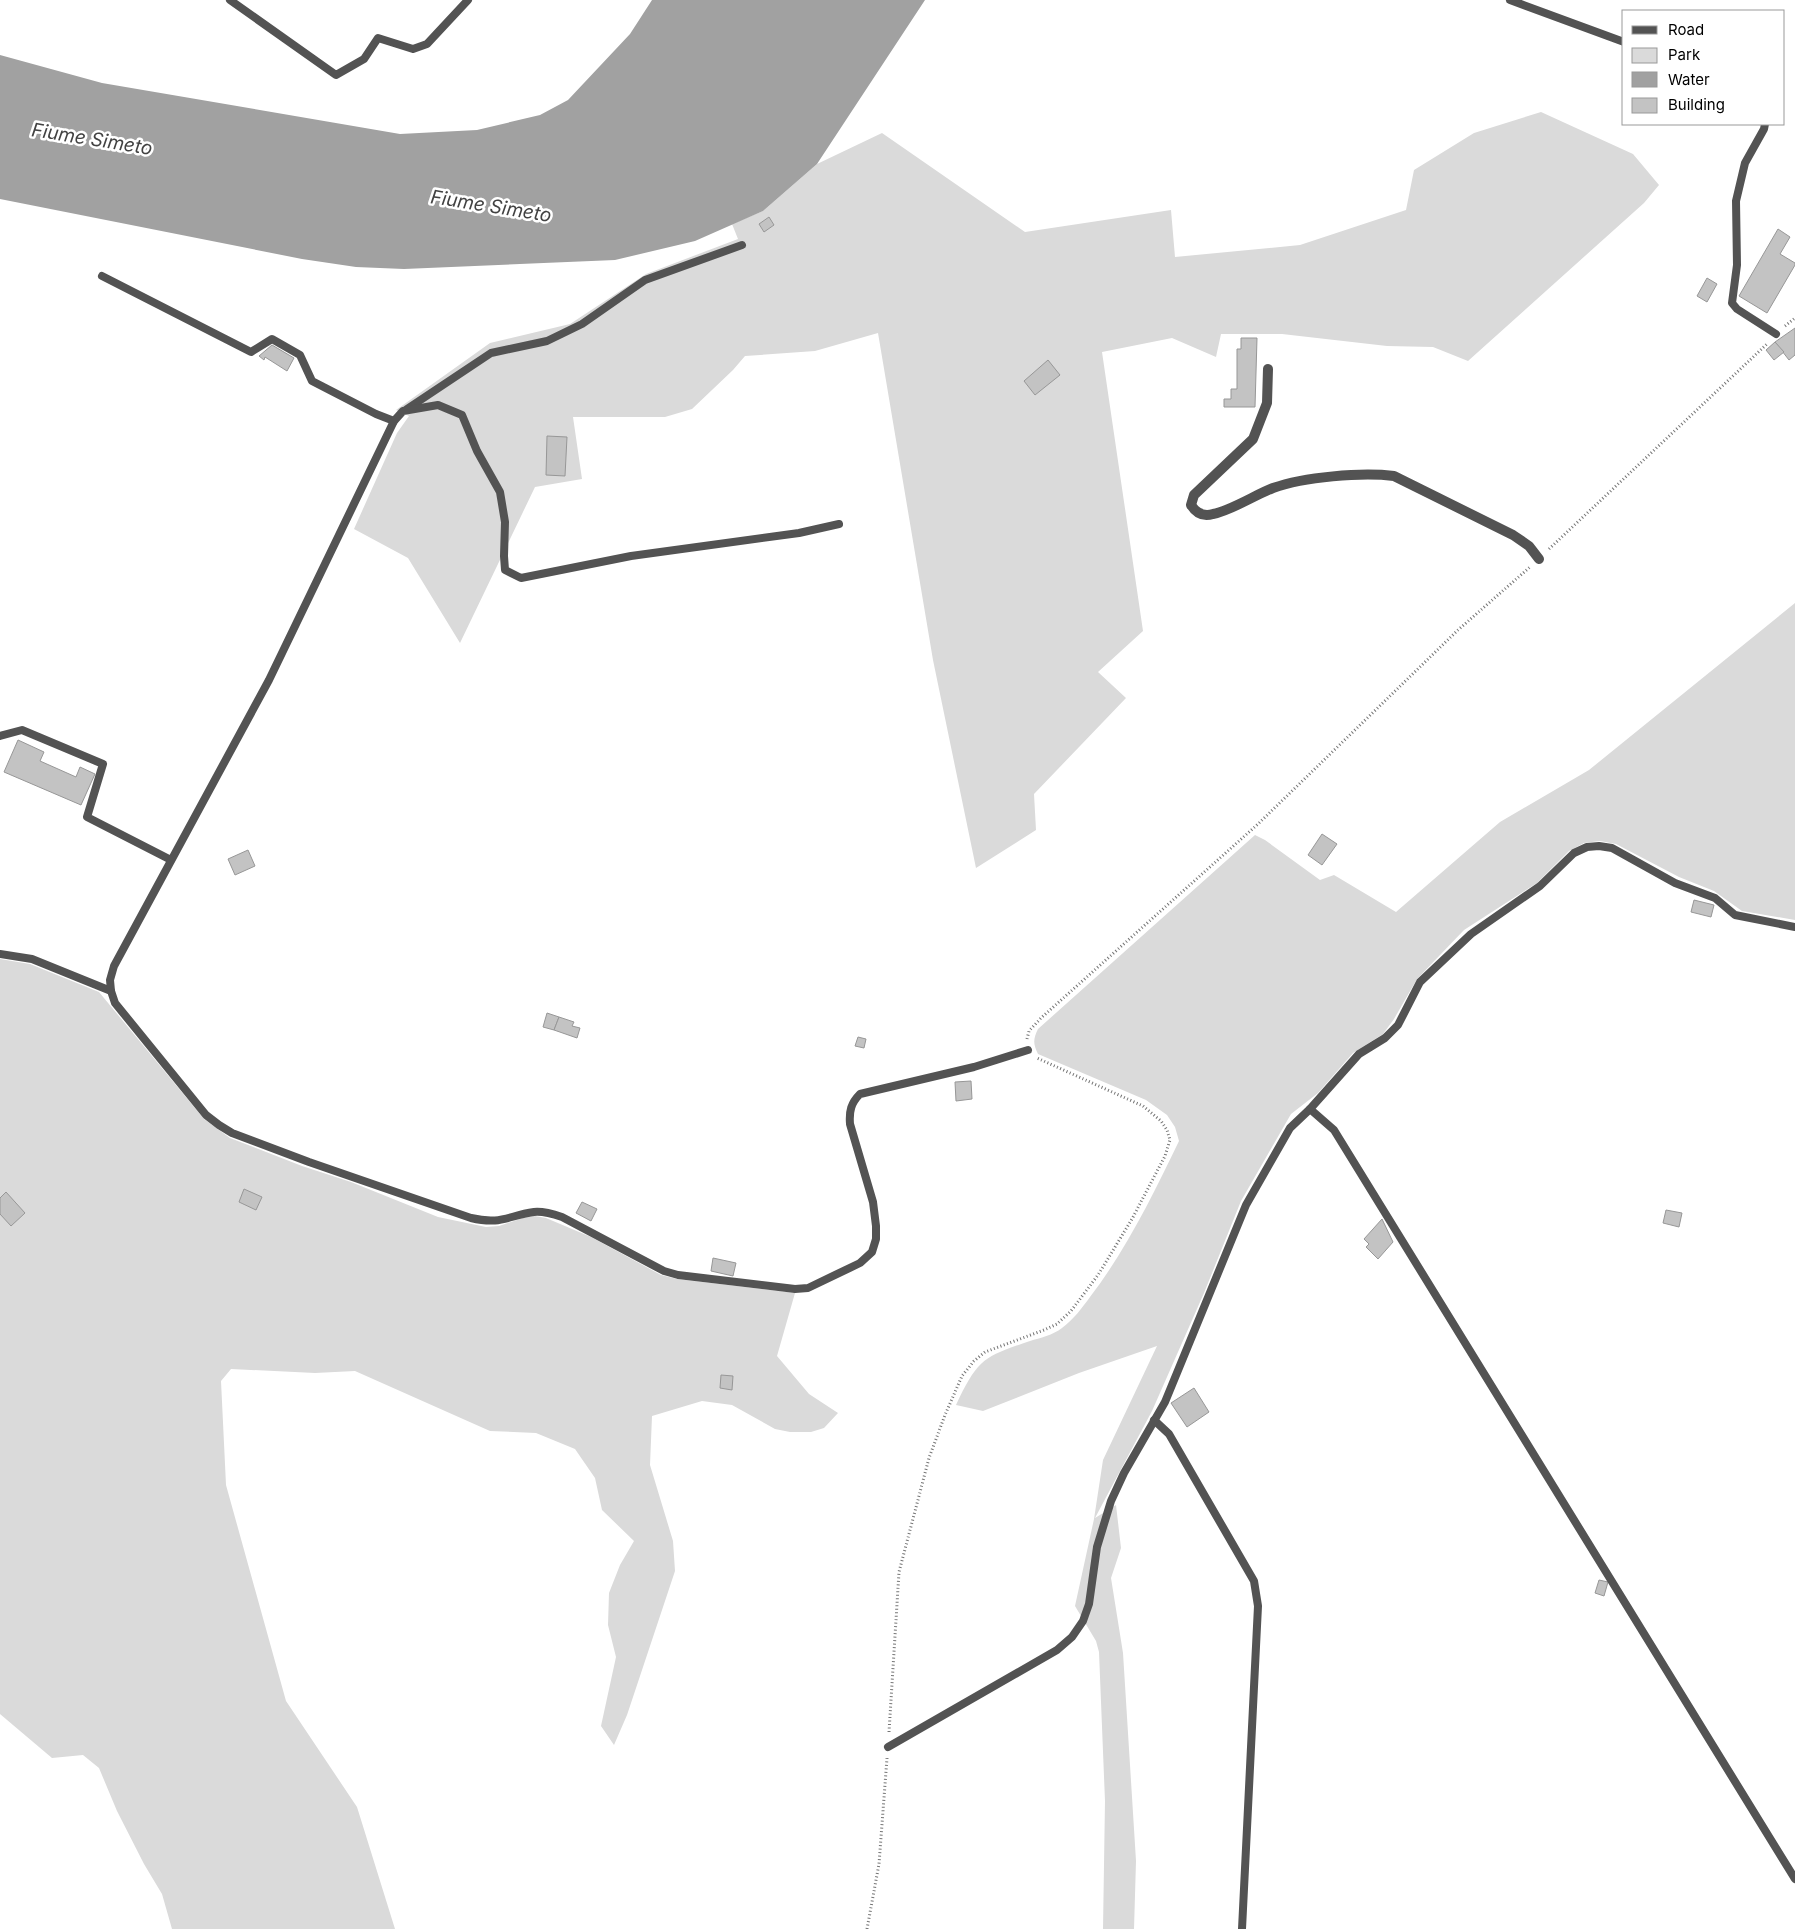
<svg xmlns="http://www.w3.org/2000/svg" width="1795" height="1929" viewBox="0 0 1795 1929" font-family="Inter,sans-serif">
<rect width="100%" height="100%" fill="#fff"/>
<g fill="#dadada">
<path d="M1541,112L1633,154L1659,185L1644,203L1468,361L1433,347L1387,346L1282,334H1221L1216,357L1172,338L1102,352L1143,631L1098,672L1126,698L1034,794L1036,830L976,868L933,660L878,333L815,351L745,356L733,370L692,409L665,417H573L582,479L535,487L460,643L408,558L354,529L397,433L409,416L396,410L490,343L570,324L646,274L738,239L732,224L763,211L817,164L882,133L1025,232L1171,210L1175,257L1300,245L1406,210L1414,170L1474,133Z"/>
<path d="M1795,603V920L1742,911L1714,891L1679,877L1616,844L1600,841L1584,843L1569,851L1537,883L1464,930L1417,979L1394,1019L1383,1034L1353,1053L1318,1093L1291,1114L1241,1201L1204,1293L1152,1411L1095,1518L1116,1505L1121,1548L1111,1578L1123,1653L1136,1861L1134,1929H1103L1105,1801L1099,1652L1096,1641L1075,1606L1094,1519L1103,1460L1157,1346L1079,1373L983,1411L956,1405C978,1359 983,1357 1030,1341C1040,1338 1053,1335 1062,1328C1073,1320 1082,1308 1090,1297C1126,1250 1153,1195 1179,1141L1175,1127L1167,1115L1146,1100L1038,1054C1033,1044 1033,1039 1038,1029L1255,835L1265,840L1320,880L1334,875L1396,912L1500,822L1589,770Z"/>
<path d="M0,959L30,964L99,992L204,1119L230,1138L302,1166L351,1182L438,1217L486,1227L499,1226L523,1218L535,1216L546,1218L591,1237L661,1275L677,1279L795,1293L777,1356L809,1394L838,1413L824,1428L811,1432H790L775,1429L732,1405L702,1401L652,1416L650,1465L673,1541L675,1571L627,1715L614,1745L601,1726L616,1657L608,1625L609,1593L620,1565L634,1541L602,1510L595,1478L575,1449L536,1433L490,1431L355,1371L315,1373L231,1369L221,1381L226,1485L286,1701L357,1807L395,1929H172L162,1894L144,1864L117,1811L99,1768L83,1755L52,1758L0,1714Z"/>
</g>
<path fill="#a1a1a1" d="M652,0H925L817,164L763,211L695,241L615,260L404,269L356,267L302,259L0,199V55L102,83L400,134L477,130L540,115L568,100L630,34Z"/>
<g fill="#c3c3c3" stroke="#979797">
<path d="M769,217L774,225L764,232L759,224Z"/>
<path d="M1778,229L1790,237L1780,254L1795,263V265L1767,313L1739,296Z"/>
<path d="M1707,278L1717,284L1707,302L1697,296Z"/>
<path d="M1795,328V355L1789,360L1775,342Z"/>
<path d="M1241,338H1257L1255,407H1224V399H1231V389H1237V349H1241Z"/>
<path d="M1775,342L1784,352L1774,360L1766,350Z"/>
<path d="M272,345L294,358L287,371L265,357L264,360L259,356Z"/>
<path d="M1048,360L1060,375L1035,395L1024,381Z"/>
<path d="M547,436L567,437L565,476L546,475Z"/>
<path d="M18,740L44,752L40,761L76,777L80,767L95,774L81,805L4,772Z"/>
<path d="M1322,834L1337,844L1322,865L1308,855Z"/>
<path d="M248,850L255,866L235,875L228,859Z"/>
<path d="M1694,900L1714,905L1711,917L1691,912Z"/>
<path d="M547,1013L559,1017L554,1030L543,1027Z"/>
<path d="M559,1017L574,1022L572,1026L580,1028L577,1038L554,1030Z"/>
<path d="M858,1037L866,1039L864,1048L855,1046Z"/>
<path d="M971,1081L972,1099L956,1101L955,1082Z"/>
<path d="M244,1189L262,1197L256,1210L239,1202Z"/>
<path d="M6,1192L25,1213L11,1226L0,1214V1198Z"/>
<path d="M582,1202L597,1209L591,1221L576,1213Z"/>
<path d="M1666,1210L1682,1213L1679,1227L1663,1223Z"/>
<path d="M1382,1219L1393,1242L1378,1259L1366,1247L1369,1244L1364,1239Z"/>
<path d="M713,1258L736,1263L733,1276L711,1271Z"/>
<path d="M721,1375L733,1376L732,1390L720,1388Z"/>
<path d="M1194,1388L1209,1412L1187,1427L1171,1403Z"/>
<path d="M1599,1580L1608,1582L1604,1596L1595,1593Z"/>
</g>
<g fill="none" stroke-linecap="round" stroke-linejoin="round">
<g stroke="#757575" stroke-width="3" stroke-dasharray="1 2.5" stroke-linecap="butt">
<path d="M1785,326L1795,318"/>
<path d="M1549,549L1768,343"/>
<path d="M1027,1039L1029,1031L1041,1018L1258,824L1458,630L1530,567"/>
<path d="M889,1732L899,1572L929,1458L945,1415L962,1376L974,1361L985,1352L1044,1330L1057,1324L1071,1311L1098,1275L1132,1219L1165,1156L1170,1140L1167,1130L1161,1121L1143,1106L1037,1058"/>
<path d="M867,1929L879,1864L887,1758"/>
</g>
<g stroke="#535353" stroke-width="8">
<path d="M230,0L336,75L364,59L378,38L413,49L427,44L468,0"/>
<path d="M1510,0L1624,42"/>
<path d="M1765,124L1764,129L1745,163L1736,201L1737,265L1732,303L1737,309L1776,334"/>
<path d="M102,276L251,352L272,339L300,355L312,381L376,414L394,421"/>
<path d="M407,409L491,353L547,341L582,324L645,280L742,245"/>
<path d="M0,736L22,730L103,764L87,817L171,860"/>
<path d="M0,954L32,959L111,991L115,1003L206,1115L219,1125L232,1133L309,1162L471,1218C501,1225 507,1216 534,1212C543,1211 553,1214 562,1217L664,1271L678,1275L795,1289L808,1288L860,1263L872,1252L876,1239V1226L873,1202L850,1124C849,1111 851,1103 860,1094L974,1067L1028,1050"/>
<path d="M111,991L110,980L114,966L269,680L394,421L403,411L438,405L462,415L477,451L500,492L505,522L504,556L505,570L521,578L631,556L799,533L839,524"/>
<path d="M1310,1109L1334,1130L1795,1879"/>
<path d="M1154,1420L1169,1434L1254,1581L1258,1606L1242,1929"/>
<path d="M888,1747L1057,1650L1072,1637L1083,1621L1089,1604L1097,1547L1111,1501L1124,1473L1165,1402L1246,1205L1290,1128L1310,1109L1359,1054L1385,1038L1398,1025L1420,982L1471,934L1540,886L1574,853L1587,847L1599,846L1612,848L1675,883L1715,898L1735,915L1795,927"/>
</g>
<path stroke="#535353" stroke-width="10" d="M1268,369L1267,403L1253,439L1194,495L1191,505C1196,513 1203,517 1213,514C1230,511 1255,495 1273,488C1304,477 1361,472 1394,476L1513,535L1529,546L1539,559"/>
</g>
<g text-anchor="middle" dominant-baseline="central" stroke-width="5" stroke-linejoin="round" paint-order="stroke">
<g font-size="19" font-style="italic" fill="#424242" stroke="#fff">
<text transform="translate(92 139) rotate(9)">Fiume Simeto</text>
<text transform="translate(491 206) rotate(9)">Fiume Simeto</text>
</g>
</g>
<rect x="1622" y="10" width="162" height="115" fill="#ffffff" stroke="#999999"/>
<rect x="1632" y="26" width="25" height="8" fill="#535353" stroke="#999999"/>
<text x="1668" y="35" font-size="15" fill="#000000">Road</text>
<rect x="1632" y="48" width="25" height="15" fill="#dadada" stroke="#999999"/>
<text x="1668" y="60" font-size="15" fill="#000000">Park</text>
<rect x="1632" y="72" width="25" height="15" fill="#a1a1a1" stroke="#999999"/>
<text x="1668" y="85" font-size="15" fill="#000000">Water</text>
<rect x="1632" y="98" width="25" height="15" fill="#c3c3c3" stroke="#999999"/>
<text x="1668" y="110" font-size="15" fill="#000000">Building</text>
</svg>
